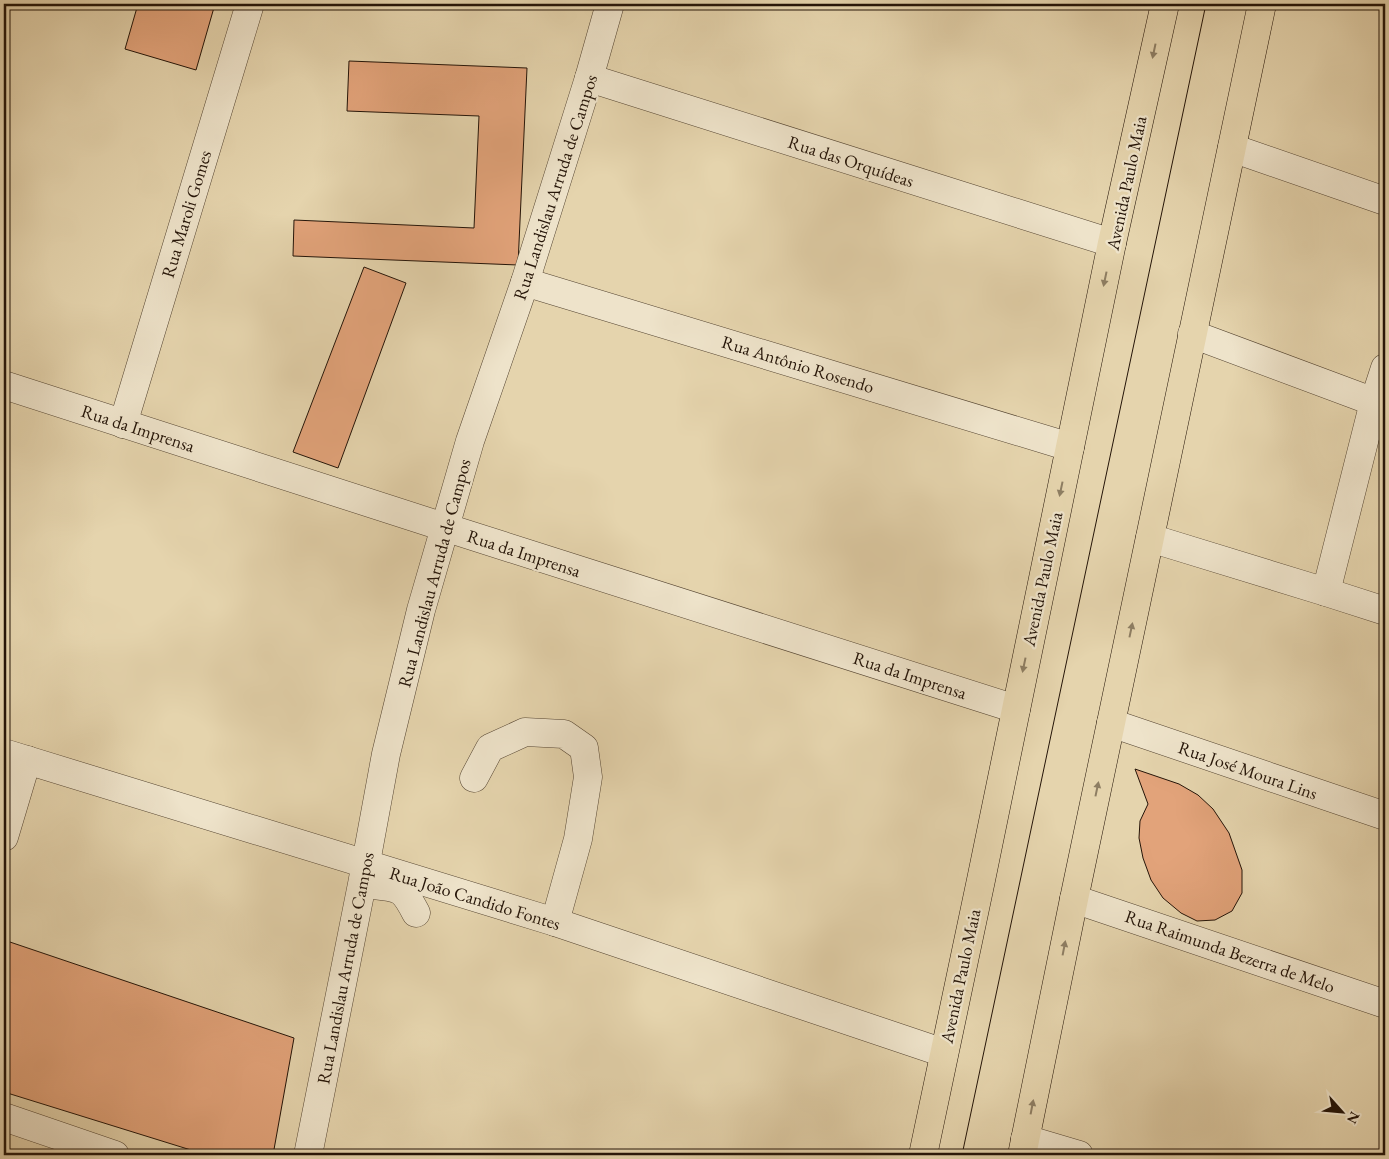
<svg xmlns="http://www.w3.org/2000/svg" width="1389" height="1159" viewBox="0 0 1389 1159" font-family="'EB Garamond',serif">
<rect width="100%" height="100%" fill="#e5d4ad"/>
<filter id="stains"><feTurbulence type="fractalNoise" baseFrequency=".004" numOctaves="4"/><feColorMatrix values="0 0 0 0 .2 0 0 0 0 .09 0 0 0 0 .02 0 0 0 .5 -.17"/></filter>
<radialGradient id="worn" r=".72"><stop offset=".6" stop-color="#630" stop-opacity="0"/><stop offset="1" stop-color="#630" stop-opacity=".3"/></radialGradient>
<g fill="#e2a37a" stroke="#241408">
<path d="M138,4H215L196,70L125,49Z"/>
<path d="M349,61L527,68L518,265L293,256L294,220L474,228L479,116L347,111Z"/>
<path d="M364,267L406,283L338,468L293,452Z"/>
<path d="M1135,769L1179,784L1198,795L1213,809L1229,833L1242,870V893L1232,911L1215,920L1197,921L1181,913L1163,898L1151,880L1143,858L1139,838L1140,821L1148,804Z"/>
<path d="M4,940L294,1038L273,1155H207L4,1092Z"/>
</g>
<g fill="none" stroke-linecap="round" stroke-linejoin="round">
<defs>
<g id="minor">
<path d="M589,78L1112,243"/>
<path d="M1232,148L1385,201"/>
<path d="M525,282L1070,447"/>
<path d="M1192,334L1385,406"/>
<path d="M4,385L444,527L1016,709"/>
<path d="M123,424L250,4"/>
<path d="M1150,538L1326,592L1385,611"/>
<path d="M1326,592L1374,402L1385,368"/>
<path d="M1111,723L1385,816"/>
<path d="M4,753L555,922L944,1053"/>
<path d="M474,778L490,748L525,732L564,734L584,748L588,777L578,839L555,922"/>
<path d="M4,837L27,760"/>
<path d="M373,885C401,888 403,888 416,913"/>
<path d="M1074,899L1385,1004"/>
<path d="M4,1117L115,1155"/>
<path d="M1025,1139L1079,1155"/>
<path d="M308,1155L362,884L386,754L421,610L470,441L525,282L589,78L610,4"/>
</g>
<g id="major">
<path d="M923,1155L981,880L1112,243L1165,4"/>
<path d="M1022,1155L1074,899L1262,4"/>
</g>
</defs>
<use href="#minor" stroke="#544431" stroke-width="29"/>
<use href="#major" stroke="#241408" stroke-width="29"/>
<use href="#minor" stroke="#eee3ca" stroke-width="28"/>
<use href="#major" stroke="#e5d4ad" stroke-width="28"/>
<path stroke="#241408" stroke-width="1" d="M962,1155L1206,4"/>
</g>
<defs><path id="oneway-solid" d="M-6-.8H1V-3.2L6.5 0L1 3.2V.8H-6Z" transform="scale(1.25)"/></defs>
<g fill="#8e7e63">
<use href="#oneway-solid" transform="translate(1154 51) rotate(102)"/>
<use href="#oneway-solid" transform="translate(1105 279) rotate(102)"/>
<use href="#oneway-solid" transform="translate(1061 489) rotate(102)"/>
<use href="#oneway-solid" transform="translate(1131 630) rotate(-78)"/>
<use href="#oneway-solid" transform="translate(1024 665) rotate(102)"/>
<use href="#oneway-solid" transform="translate(1097 789) rotate(-78)"/>
<use href="#oneway-solid" transform="translate(1064 948) rotate(-79)"/>
<use href="#oneway-solid" transform="translate(1032 1107) rotate(-79)"/>
</g>
<g text-anchor="middle" dominant-baseline="central" stroke-width="4.5" stroke-linejoin="round" paint-order="stroke">
<g font-size="18" fill="#241408" stroke="#eee3ca">
<text transform="translate(851 161) rotate(18)">Rua das Orquídeas</text>
<text transform="translate(1126 183) rotate(-78)">Avenida Paulo Maia</text>
<text transform="translate(555 187) rotate(-72)">Rua Landislau Arruda de Campos</text>
<text transform="translate(186 214) rotate(-73)">Rua Maroli Gomes</text>
<text transform="translate(798 364) rotate(17)">Rua Antônio Rosendo</text>
<text transform="translate(138 428) rotate(18)">Rua da Imprensa</text>
<text transform="translate(524 553) rotate(18)">Rua da Imprensa</text>
<text transform="translate(434 573) rotate(-75)">Rua Landislau Arruda de Campos</text>
<text transform="translate(1042 579) rotate(-78)">Avenida Paulo Maia</text>
<text transform="translate(910 675) rotate(18)">Rua da Imprensa</text>
<text transform="translate(1248 770) rotate(19)">Rua José Moura Lins</text>
<text transform="translate(475 898) rotate(17)">Rua João Candido Fontes</text>
<text transform="translate(1230 951) rotate(19)">Rua Raimunda Bezerra de Melo</text>
<text transform="translate(345 968) rotate(-79)">Rua Landislau Arruda de Campos</text>
<text transform="translate(960 976) rotate(-78)">Avenida Paulo Maia</text>
</g>
</g>
<rect width="1389" height="1159" fill="none" stroke="#e5d4ad" stroke-width="20"/>
<rect x="5" y="5" width="1379" height="1149" fill="none" stroke="#241408" stroke-width="2.5"/>
<rect x="10" y="10" width="1369" height="1139" fill="none" stroke="#241408"/>
<g transform="translate(1342 1112) rotate(117)" stroke="#eee3ca" stroke-width="4" paint-order="stroke">
<path d="M0-4L9 19L0 12L-9 19Z" fill="#241408"/>
<text y="-8" font-size="14" font-weight="bold" text-anchor="middle" fill="#241408">N</text>
</g>
<rect width="100%" height="100%" filter="url(#stains)"/>
<rect width="100%" height="100%" fill="url(#worn)"/>
</svg>
